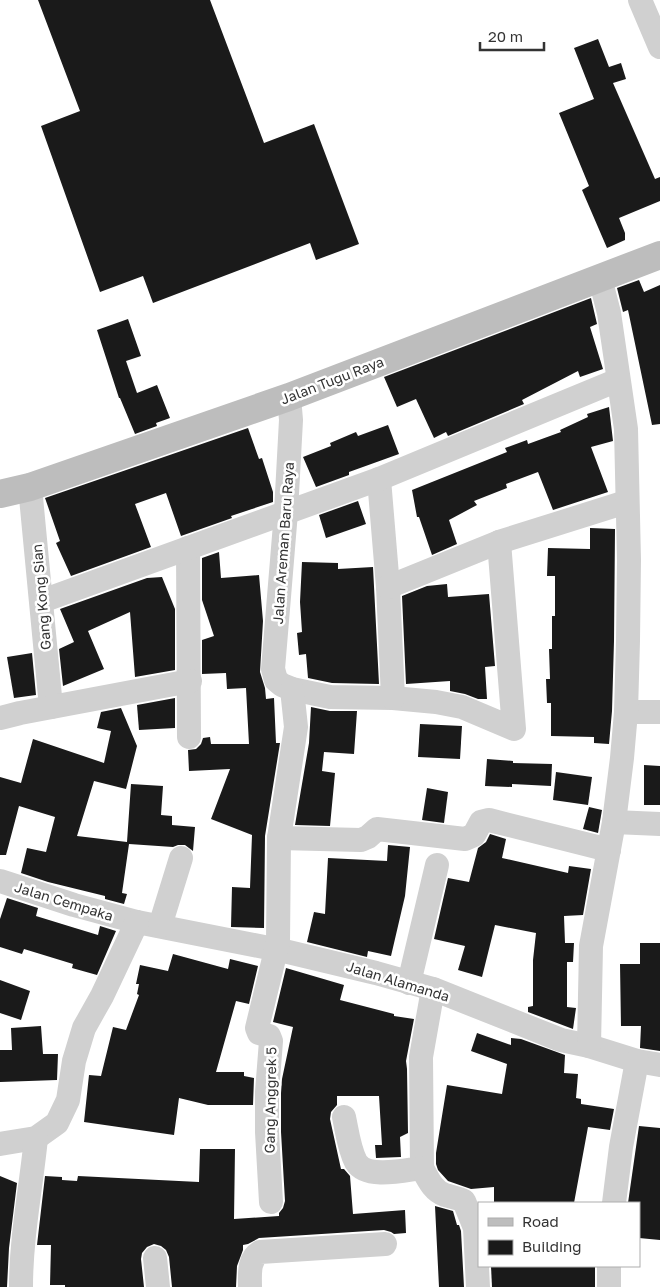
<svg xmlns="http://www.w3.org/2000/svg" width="660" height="1287" viewBox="0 0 660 1287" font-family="'Golos Text',sans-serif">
<rect width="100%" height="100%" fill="#fff"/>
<g fill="#1a1a1a">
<path d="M38,0H210L264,143L314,124L359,244L316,260L310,243L153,303L143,276L100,292L41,126L80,111Z"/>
<path d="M598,39L609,67L621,63L626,79L613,83L655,179L660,177V201L619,218L625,233V240L607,248L582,190L589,186L559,113L594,99L574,48Z"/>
<path d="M639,280L644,292L660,285V424L652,425L628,310L623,312L617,288Z"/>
<path d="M591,298L597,324L590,327L603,369L580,377L578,371L522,400L524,404L448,436L446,432L434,438L416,399L397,407L384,377Z"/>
<path d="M128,319L141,356L126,361L137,393L157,385L170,418L156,423L157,426L135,434L120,398H119L97,330Z"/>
<path d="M609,407L613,441L591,447L608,492L553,510L538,472L506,484L507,488L474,501L477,505L449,520L457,544L432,555L419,517H417L412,490L507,452L505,448L527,440L528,444L561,432L560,430L588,417L587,414Z"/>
<path d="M388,425L399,454L349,472V475L316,487L303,457L331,446L330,443L356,432L358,436Z"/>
<path d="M248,428L259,459L262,458L273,492V502L231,516L232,518L181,536L166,493L135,504L151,547L71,576L56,543L60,541L45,498Z"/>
<path d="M358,501L366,524L326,538L319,515Z"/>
<path d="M590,528L615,529L614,641L612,711L609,744L594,743V737L551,736V703H547L546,679H550L549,649H552V616H555V576H547L548,548L590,549Z"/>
<path d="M219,552L221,578L259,575L263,621L260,672L265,688L266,699L274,698L276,743H280L265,836L264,928L231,927L232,887L250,888L252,835L211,819L230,769L189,771L188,750L196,749L201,744L203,738L210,737L211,744H249L246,688L227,689L226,673L202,674V640L214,636L202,600V558Z"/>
<path d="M302,562L338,563V569L373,567L379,684L332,683L308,678L306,654L299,655L297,633L302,632L300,602Z"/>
<path d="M162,577L175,609V670L135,677L130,612L88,631L104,669L63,686L59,649L74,642L60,609L147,578Z"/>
<path d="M447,584L448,597L489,594L495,666L485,667L487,699H478L465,694L450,691V681L406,684L402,596L427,586Z"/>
<path d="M32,653L36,695L14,698L7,657Z"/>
<path d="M175,698V728L139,730L137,705Z"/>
<path d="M311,707L330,711H357L354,754L324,752L322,771L335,773L330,826L295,825L309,743Z"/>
<path d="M121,708L137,746L126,789L94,781L77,836L127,842L131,784L163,786L161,815L172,816V825L195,827L193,851L185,845H178L173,847L129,844L122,893L127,894L124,904L105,899V896L48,882L21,873L27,848L46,852L55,817L19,806L6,855H0V777L21,783L33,739L104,763L111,731L97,728L101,712Z"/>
<path d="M420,724L462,726L460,759L418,757Z"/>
<path d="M487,759L513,761V763L552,764L551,786L512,784V787L485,786Z"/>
<path d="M644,765L660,766V805H644Z"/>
<path d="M556,772L592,777L588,805L553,800Z"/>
<path d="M427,788L448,792L444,823L422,820Z"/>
<path d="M589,807L602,810L598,833L583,829Z"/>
<path d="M490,834L506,839L502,858L568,873L569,866L591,869L583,915L564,916L565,943H574L573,962H567V1007L576,1008L573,1029L528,1012V1007L533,1006V960L536,933L495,925L482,977L458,970L465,946L434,939L448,878L469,882L478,848L486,842Z"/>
<path d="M388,845L410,847L405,896L391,956L368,951L367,957L307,942L314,912L325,914L328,858L387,861Z"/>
<path d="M7,898L38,908L36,916L75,928L98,935L100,926L116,931L97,975L72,968L73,964L24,949L22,954L0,947V919Z"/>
<path d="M640,943H660V1051L640,1048L641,1026H621L620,964H640Z"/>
<path d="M173,954L228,969L230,959L258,966L249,1004L236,1001L216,1072H244V1076L254,1078L253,1105H208L179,1098L174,1135L84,1122L89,1075L101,1076L113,1027L126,1030L139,995L137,994L139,984H136L140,965L168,971Z"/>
<path d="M286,968L344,985L340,1000L394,1014V1016L414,1019L406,1061L407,1069L408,1133L400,1137L401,1157L376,1158L375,1145H382L379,1096H337V1105L331,1112L330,1119L341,1169H344L350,1176L353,1214L405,1210L406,1233L394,1234L391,1232L384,1230L259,1238L248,1244L243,1245V1250L237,1266L236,1287H172L169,1257L166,1250L161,1246L154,1244L147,1247L142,1253L141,1259L144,1287H65V1285H50L51,1245H37L45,1176L62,1177V1180L77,1181L78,1176L199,1182L200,1149H235L234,1219L279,1216V1213L283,1208L285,1201L281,1132V1093L282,1079L293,1027L273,1022Z"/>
<path d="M0,980L30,991L21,1020L0,1013Z"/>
<path d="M41,1026L43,1054H58L57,1080L0,1082V1050H12L11,1028Z"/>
<path d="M477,1033L511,1045V1038L521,1039L565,1055L564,1073L578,1074L576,1098L581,1099V1104L614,1109L610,1130L588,1127L574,1203H494V1187L471,1189L448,1181L438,1170L436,1164V1153L447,1085L502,1094L507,1064L471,1051Z"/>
<path d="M639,1126L660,1128V1240L639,1238V1203H628Z"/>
<path d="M0,1176L17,1183L9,1248L7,1287H0Z"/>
<path d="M435,1206L453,1211L457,1225H459L461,1231L464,1287H439Z"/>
<path d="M491,1266H595V1287H492Z"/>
</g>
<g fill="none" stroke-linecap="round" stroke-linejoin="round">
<g stroke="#d0d0d0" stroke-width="24">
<path d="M640,0L660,47"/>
<path d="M289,397L291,420L286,512L273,669L276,680L282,685L292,689L330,697L393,698L436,702L462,707L514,729L499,542"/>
<path d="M379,479L388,587L393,698"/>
<path d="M30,487L51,707"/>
<path d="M188,548L189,737"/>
<path d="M388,587L499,542L626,502"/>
<path d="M42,601L379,479L618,380"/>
<path d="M626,712H660"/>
<path d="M0,718L20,713L190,681"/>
<path d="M614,822L660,824"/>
<path d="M279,838L361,840L368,837L377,829L465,839L474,835L481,822L489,820L609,850"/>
<path d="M0,881L74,905L137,922L284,951L376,973L433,989L561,1040L589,1046L637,1061L660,1065"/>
<path d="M160,926L181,858"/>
<path d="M409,983L437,865"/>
<path d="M589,1046L591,946L614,822L622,758L626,712L628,641L629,560L626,429L609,313L600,278"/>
<path d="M344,1117C347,1131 349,1149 356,1162C367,1180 405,1170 422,1168L421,1057L433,989"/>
<path d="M0,1144L36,1138L57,1123L68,1100L74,1061L84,1028L102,996L137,922"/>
<path d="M422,1168C428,1179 433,1191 445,1195C452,1197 459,1198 464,1201L475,1228L478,1287"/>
<path d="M271,1202L267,1132V1092L271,1041L269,1036L259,1033L257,1028L278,942L279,838L296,727L292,689"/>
<path d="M614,1203L621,1147L637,1061"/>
<path d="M155,1258L158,1287"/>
<path d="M21,1287C21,1237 31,1188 36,1138"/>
<path d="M250,1287C250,1275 248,1259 260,1252L385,1244"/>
<path d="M609,1287V1266"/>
</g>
<path stroke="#bdbdbd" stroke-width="28" d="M0,494L30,487L289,397L660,255"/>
</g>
<g text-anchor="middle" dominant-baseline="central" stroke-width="5" stroke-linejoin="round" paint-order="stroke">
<g font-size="14" fill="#333" stroke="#fff">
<text transform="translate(332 380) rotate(-21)">Jalan Tugu Raya</text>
<text transform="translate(283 543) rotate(-86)">Jalan Areman Baru Raya</text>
<text transform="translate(41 597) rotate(-95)">Gang Kong Sian</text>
<text transform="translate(64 901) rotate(17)">Jalan Cempaka</text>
<text transform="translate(398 981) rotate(17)">Jalan Alamanda</text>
<text transform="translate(270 1100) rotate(-89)">Gang Anggrek 5</text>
</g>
</g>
<rect x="478" y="1202" width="162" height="65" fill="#ffffff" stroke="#adadad"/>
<rect x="488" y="1218" width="25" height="8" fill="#bdbdbd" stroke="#adadad"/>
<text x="522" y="1227" font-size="15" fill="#333333">Road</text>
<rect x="488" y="1240" width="25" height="15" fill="#1a1a1a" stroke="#adadad"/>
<text x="522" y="1252" font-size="15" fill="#333333">Building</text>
<path d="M480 42v8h64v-8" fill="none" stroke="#333333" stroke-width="2.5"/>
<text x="488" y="42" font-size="15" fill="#333333" stroke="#ffffff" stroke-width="4" paint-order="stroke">20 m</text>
</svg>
